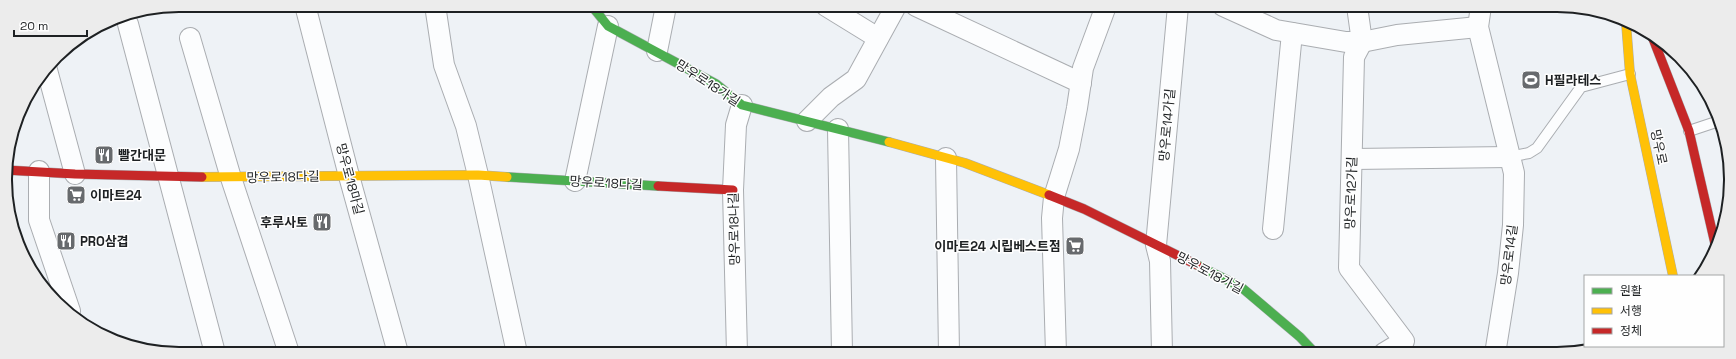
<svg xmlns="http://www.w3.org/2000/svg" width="1736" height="359" viewBox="0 0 1736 359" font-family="'Space Grotesk','Noto Sans KR',sans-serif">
<rect width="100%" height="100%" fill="#eef2f6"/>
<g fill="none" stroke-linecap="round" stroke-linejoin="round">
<defs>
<g id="lane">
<path d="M1689,131L1719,121"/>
<path d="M1509,157L1529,153L1537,148L1581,87L1630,74"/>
</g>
<g id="street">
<path d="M305,5L349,176L398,353"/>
<path d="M435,5L444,65L466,126L478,175L517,353"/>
<path d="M826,6L878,38"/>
<path d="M916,6L1081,83"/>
<path d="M1223,6L1276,30L1346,42H1362L1397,35L1478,27"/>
<path d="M1357,6L1362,42L1354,57L1349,268L1404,341L1384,353"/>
<path d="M1481,6L1478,27L1514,173L1513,225L1508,273L1495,354"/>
<path d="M128,24L215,353"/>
<path d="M190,38L231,178L289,353"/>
<path d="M657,51L666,6"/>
<path d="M47,70L75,174"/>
<path d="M807,121L831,97L856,79L896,6"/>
<path d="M838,129L842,353"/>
<path d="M946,158L949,353"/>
<path d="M1353,159L1509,157"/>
<path d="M39,171V220L70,311"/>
<path d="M575,181L608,26"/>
<path d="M1273,229L1292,33"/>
<path d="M737,353L733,190L736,125L742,105"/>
<path d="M1056,353L1052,218L1054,197L1069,149L1077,108L1083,68L1106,6"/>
<path d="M1162,353L1160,261L1156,245L1178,6"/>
</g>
<g id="fast">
<path d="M591,5L608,26L716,84L742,105L889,142"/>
<path d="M507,177L658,186"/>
<path d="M1197,265L1241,287L1300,337L1315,353"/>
</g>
<g id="slow">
<path d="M1626,22L1630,74L1673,276"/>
<path d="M889,142L965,163L1049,195"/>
<path d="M202,177L478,175L507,177"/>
</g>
<g id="jam">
<path d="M1652,36L1689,131L1716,248"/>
<path d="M6,170L75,174L202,177"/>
<path d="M658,186L733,190"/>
<path d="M1049,195L1084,209L1197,265"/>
</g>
</defs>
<use href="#lane" stroke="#aaadb1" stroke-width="12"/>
<use href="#street" stroke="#aaadb1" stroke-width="22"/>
<use href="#fast" stroke="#aaadb1" stroke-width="10"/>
<use href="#slow" stroke="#aaadb1" stroke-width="10"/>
<use href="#jam" stroke="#aaadb1" stroke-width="10"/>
<use href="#lane" stroke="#fcfdfe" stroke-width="10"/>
<use href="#street" stroke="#fcfdfe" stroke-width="20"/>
<use href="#fast" stroke="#4caf50" stroke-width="9"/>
<use href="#slow" stroke="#ffc107" stroke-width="9"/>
<use href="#jam" stroke="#c62828" stroke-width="9"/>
</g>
<defs>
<symbol id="stadium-square" viewBox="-11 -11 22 22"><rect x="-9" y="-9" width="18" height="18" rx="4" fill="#676a6d" stroke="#fefefe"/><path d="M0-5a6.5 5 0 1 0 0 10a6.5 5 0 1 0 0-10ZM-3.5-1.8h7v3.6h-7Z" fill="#fff"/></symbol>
<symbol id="restaurant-square" viewBox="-11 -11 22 22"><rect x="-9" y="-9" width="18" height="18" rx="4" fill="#676a6d" stroke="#fefefe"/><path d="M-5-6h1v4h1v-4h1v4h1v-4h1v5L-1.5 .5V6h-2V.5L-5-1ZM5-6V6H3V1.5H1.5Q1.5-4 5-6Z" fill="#fff"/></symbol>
<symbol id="supermarket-square" viewBox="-11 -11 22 22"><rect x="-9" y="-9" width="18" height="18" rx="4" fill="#676a6d" stroke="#fefefe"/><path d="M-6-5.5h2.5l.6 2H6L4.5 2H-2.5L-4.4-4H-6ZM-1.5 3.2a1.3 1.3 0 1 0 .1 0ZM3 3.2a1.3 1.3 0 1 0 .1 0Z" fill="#fff"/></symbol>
</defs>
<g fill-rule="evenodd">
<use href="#stadium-square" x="1520" y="69" width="22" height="22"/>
<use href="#restaurant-square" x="93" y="144" width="22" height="22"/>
<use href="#supermarket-square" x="65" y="184" width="22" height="22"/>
<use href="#restaurant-square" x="311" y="211" width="22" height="22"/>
<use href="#restaurant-square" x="55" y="230" width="22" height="22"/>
<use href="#supermarket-square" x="1064" y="235" width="22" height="22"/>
</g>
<g text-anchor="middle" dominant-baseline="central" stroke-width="3" stroke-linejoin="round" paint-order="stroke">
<g font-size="13" font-weight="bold" fill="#1e2123" stroke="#fefefe" text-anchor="start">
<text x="1545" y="80">H필라테스</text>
<text x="118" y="155">빨간대문</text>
<text x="90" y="195">이마트24</text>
<text x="308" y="222" text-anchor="end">후루사토</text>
<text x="80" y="241">PRO삼겹</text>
<text x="1061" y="246" text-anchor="end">이마트24 시립베스트점</text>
</g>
<g font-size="13" fill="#1e2123" stroke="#fefefe">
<text transform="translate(708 83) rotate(33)">망우로18가길</text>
<text transform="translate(1167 125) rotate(-85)">망우로14가길</text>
<text transform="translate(1659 147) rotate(78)">망우로</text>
<text transform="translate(283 177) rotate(-1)">망우로18다길</text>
<text transform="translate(350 179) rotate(75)">망우로18마길</text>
<text transform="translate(606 183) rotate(3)">망우로18다길</text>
<text transform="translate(1351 193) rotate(-88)">망우로12가길</text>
<text transform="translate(734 229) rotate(-91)">망우로18나길</text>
<text transform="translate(1509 255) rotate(-83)">망우로14길</text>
<text transform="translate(1210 273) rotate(28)">망우로18가길</text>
</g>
</g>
<path d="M0 0H1736V359H0ZM179 12H1557A167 167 0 0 1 1724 179V180A167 167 0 0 1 1557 347H179A167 167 0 0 1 12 180V179A167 167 0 0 1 179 12Z" fill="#ececec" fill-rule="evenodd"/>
<path fill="none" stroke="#1e2123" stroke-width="2" d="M179 12H1557A167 167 0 0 1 1724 179V180A167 167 0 0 1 1557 347H179A167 167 0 0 1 12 180V179A167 167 0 0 1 179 12Z"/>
<rect x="1584" y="275" width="140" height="72" fill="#fefefe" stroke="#a4a6a6"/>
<rect x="1592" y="288" width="20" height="6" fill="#4caf50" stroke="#a4a6a6"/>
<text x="1620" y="295" font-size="12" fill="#1e2123">원활</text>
<rect x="1592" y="308" width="20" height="6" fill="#ffc107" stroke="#a4a6a6"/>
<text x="1620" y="315" font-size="12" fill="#1e2123">서행</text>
<rect x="1592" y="328" width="20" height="6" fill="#c62828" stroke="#a4a6a6"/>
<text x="1620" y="335" font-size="12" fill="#1e2123">정체</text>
<path d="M14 30v6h73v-6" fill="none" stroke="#1e2123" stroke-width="2"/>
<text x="20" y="30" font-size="12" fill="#1e2123" stroke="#fefefe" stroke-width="3" paint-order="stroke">20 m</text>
</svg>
